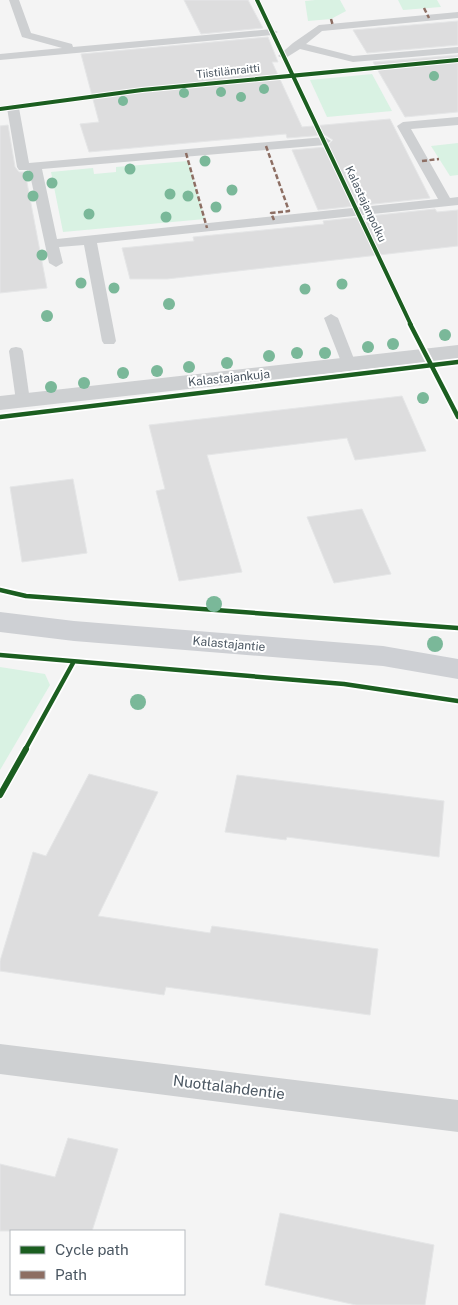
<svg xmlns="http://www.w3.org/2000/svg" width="458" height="1305" viewBox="0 0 458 1305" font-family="'Public Sans',sans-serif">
<rect width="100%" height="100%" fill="#f4f4f4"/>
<g fill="#d9f2e3">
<path d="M315,0H340L346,11L331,19L308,21L305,1Z"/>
<path d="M398,0H437L441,7L403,10Z"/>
<path d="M372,74L392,111L327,117L310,80Z"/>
<path d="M458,143V175L450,176L431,146Z"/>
<path d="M188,161L205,219L63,232L51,172L93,168L94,174L116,172V167Z"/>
<path d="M0,667L45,674L50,685L0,770Z"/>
</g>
<g fill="#ddddde" stroke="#e5e6e7">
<path d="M184,0H248L263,28L201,34Z"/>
<path d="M458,21V45L367,53L353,30Z"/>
<path d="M268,37L278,62H272L302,127L390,119L430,198L318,210L292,150L326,147L333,140L325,135L287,138L286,134L89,152L80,124L99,122L81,54Z"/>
<path d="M458,55V112L405,117L373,62Z"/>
<path d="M8,125L15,167L19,172H25L47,288L0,293V126Z"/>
<path d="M435,209L437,212L458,210V246L167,279H130L122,248L194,241L193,237L324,224L323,221Z"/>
<path d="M402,396L426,451L355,460L347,438L207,455L242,572L179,581L156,491L165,489L149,425Z"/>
<path d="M73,479L87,553L22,562L10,487Z"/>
<path d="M362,509L391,574L334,583L307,517Z"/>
<path d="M89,774L158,792L98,916L210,933L212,926L378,949L370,1015L166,987L164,995L0,971V961L33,852L46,856Z"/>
<path d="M237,775L444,801L439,857L287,837L286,840L225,832Z"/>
<path d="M68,1138L118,1149L92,1231H0V1164L55,1177Z"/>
<path d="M280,1213L434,1245L425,1305H356L265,1285Z"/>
</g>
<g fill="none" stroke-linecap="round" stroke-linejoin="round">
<g fill="#ced0d2" fill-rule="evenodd">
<path d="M9,0H19L31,33L72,44L73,47L272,29L278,32L272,35L0,60V54L62,48L22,37Z"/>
<path d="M458,12V18L322,31L306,44L353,56L458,47V53L353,62L300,49L284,59L278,56L293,43L319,25Z"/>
<path d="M13,104L19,108L29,163L325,137L331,141L325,145L42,169L57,239L438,199L397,126L403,122L458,117V125L411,129L450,198L458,197V205L97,243L116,341L114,344H104L102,341L84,245L59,247L63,263L56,267L49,263L29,170H19L17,167L7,108Z"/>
<path d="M331,314L338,318L356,364L354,367H344L342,364L324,318Z"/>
<path d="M16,347L21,348L23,351L30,401L28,404H18L16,401L9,351L11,348Z"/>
</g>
<g fill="#ced0d2" fill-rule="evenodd">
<path d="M458,345V359L0,410V396Z"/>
<path d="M0,1044L458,1100V1132L0,1074Z"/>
</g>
<path fill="#ced0d4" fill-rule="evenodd" d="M0,612L74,621L383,646L458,659V679L383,666L74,641L0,632Z"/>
<g stroke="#8d6e63" stroke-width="2.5" stroke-dasharray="5 2.5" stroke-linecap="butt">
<path d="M424,8L429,18"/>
<path d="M331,19L333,26"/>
<path d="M266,146L289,211L271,213L274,220"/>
<path d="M186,153L207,228"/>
<path d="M422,161L439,159"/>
</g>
<defs>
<g id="cycleway-far2">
<path d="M257,0L411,325"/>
<path d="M0,109L142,90L458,60"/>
</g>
<g id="cycleway-far1">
<path d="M410,324L458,417"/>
<path d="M0,417L458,362"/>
<path d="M0,590L26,596L458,628"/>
<path d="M0,655L344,684L458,701"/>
<path d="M25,750L73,663"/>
</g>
<path id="cycleway" d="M0,795L26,749"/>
</defs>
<use href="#cycleway-far2" stroke="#fff" stroke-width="6"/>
<use href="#cycleway-far1" stroke="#fff" stroke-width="8"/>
<use href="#cycleway" stroke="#fff" stroke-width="9"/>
<use href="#cycleway-far2" stroke="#1b5e20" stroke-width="4"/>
<use href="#cycleway-far1" stroke="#1b5e20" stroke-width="4.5"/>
<use href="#cycleway" stroke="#1b5e20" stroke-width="6"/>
</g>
<g fill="#7ab899">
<circle cx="434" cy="76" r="5"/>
<circle cx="264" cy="89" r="5"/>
<circle cx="221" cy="92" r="5"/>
<circle cx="184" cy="93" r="5"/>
<circle cx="241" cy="97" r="5"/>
<circle cx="123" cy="101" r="5"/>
<circle cx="205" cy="161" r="5.5"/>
<circle cx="130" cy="169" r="5.5"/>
<circle cx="28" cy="176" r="5.5"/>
<circle cx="52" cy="183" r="5.5"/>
<circle cx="232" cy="190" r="5.5"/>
<circle cx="170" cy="194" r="5.5"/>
<circle cx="33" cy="196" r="5.5"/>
<circle cx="188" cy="196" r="5.5"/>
<circle cx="216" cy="207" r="5.5"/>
<circle cx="89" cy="214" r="5.5"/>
<circle cx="166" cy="217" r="5.5"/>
<circle cx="42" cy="255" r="5.5"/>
<circle cx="81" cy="283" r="5.5"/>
<circle cx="342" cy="284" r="5.5"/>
<circle cx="114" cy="288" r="5.5"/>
<circle cx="305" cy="289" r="5.5"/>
<circle cx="169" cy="304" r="6"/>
<circle cx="47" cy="316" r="6"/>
<circle cx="445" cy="335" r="6"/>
<circle cx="393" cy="344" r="6"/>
<circle cx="368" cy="347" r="6"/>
<circle cx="297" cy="353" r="6"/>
<circle cx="325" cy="353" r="6"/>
<circle cx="269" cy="356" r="6"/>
<circle cx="227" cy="363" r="6"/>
<circle cx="189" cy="367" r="6"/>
<circle cx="157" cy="371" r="6"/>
<circle cx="123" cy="373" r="6"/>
<circle cx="84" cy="383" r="6"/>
<circle cx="51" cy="387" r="6"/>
<circle cx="423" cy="398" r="6"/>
<circle cx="214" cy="604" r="8"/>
<circle cx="435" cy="644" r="8"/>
<circle cx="138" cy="702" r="8"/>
</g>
<g text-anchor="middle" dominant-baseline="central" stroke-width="4" stroke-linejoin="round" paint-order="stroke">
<g font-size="11" fill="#4a5661" stroke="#fff">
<text transform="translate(228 71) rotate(-6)">Tiistilänraitti</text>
<text transform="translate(366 204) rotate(65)">Kalastajanpolku</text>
</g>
<g font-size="12" fill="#4a5661" stroke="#fff">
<text transform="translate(229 378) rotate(-6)">Kalastajankuja</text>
<text transform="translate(229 644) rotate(5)">Kalastajantie</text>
</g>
<g font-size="15" fill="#4a5661" stroke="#fff">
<text transform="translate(229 1087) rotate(7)">Nuottalahdentie</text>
</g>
</g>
<rect x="10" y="1230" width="175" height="65" fill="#ffffff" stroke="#b7bbc0"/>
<rect x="20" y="1246" width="25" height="8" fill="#1b5e20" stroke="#b7bbc0"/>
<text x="55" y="1255" font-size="15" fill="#4a5661">Cycle path</text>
<rect x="20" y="1271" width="25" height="8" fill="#8d6e63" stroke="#b7bbc0"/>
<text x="55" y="1280" font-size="15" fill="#4a5661">Path</text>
</svg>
